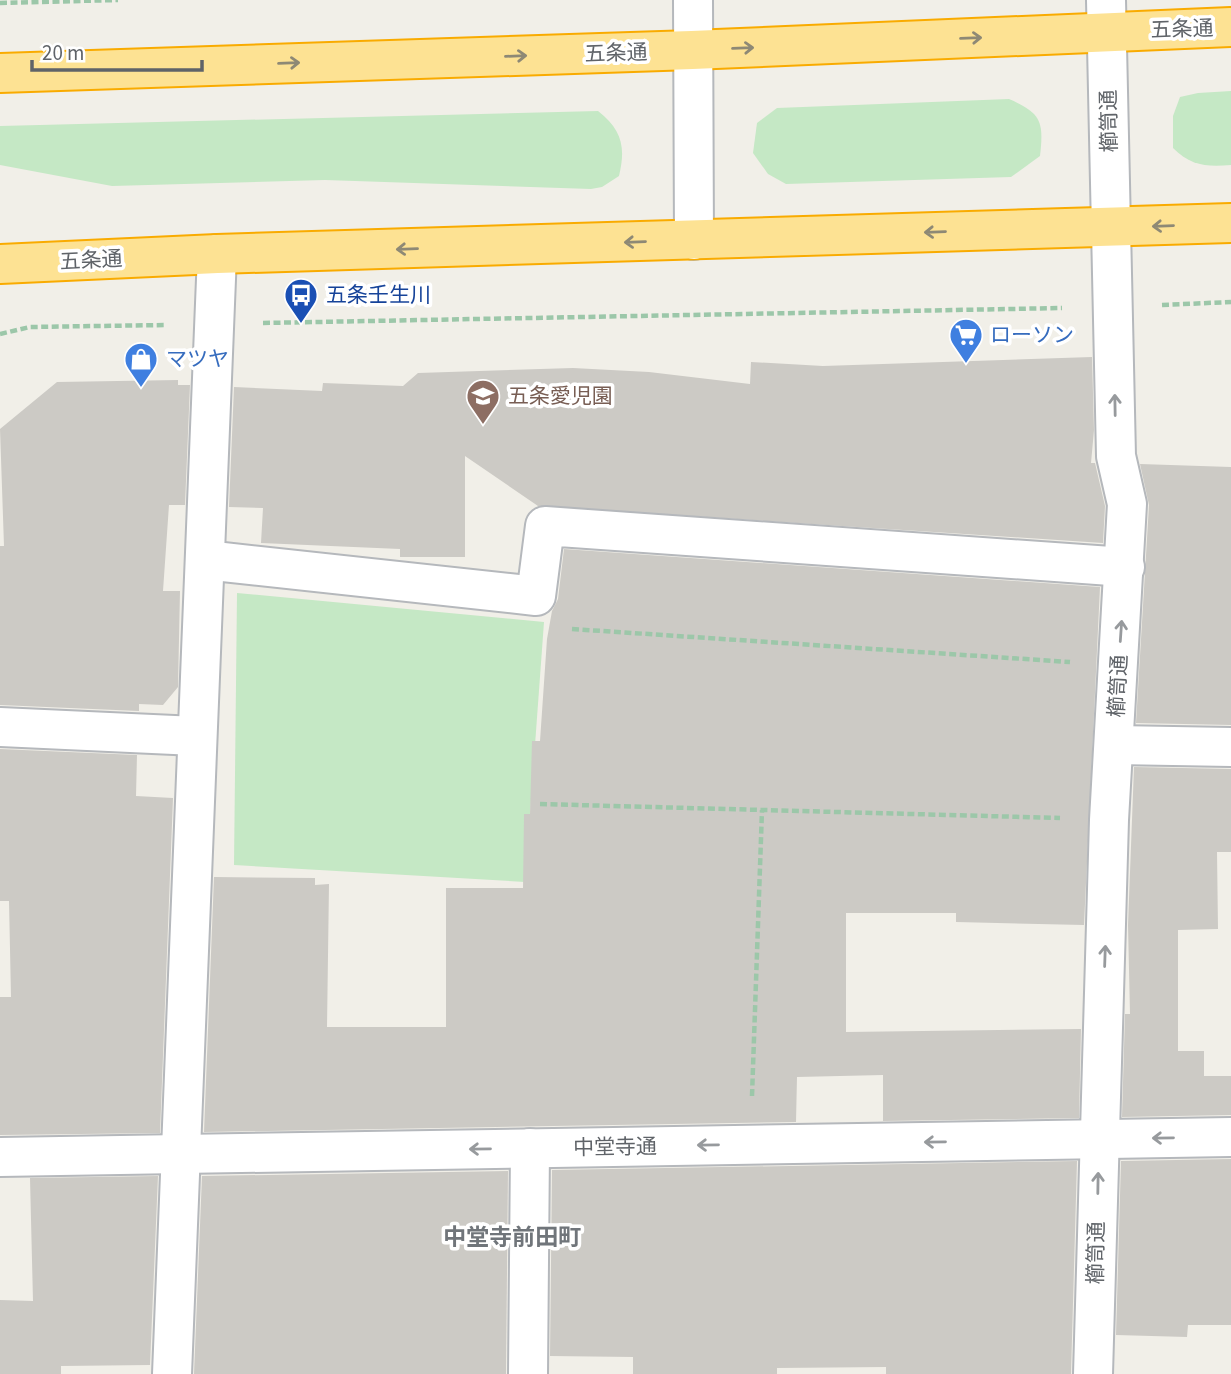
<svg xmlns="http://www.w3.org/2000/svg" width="1231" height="1374" viewBox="0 0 1231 1374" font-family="'Source Sans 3','Noto Sans JP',sans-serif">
<rect width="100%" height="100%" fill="#f1efe8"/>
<g fill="#c5e8c5">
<path d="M1231,91V165C1207,167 1191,166 1173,148V116L1180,97L1198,93Z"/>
<path d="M1009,99C1041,113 1044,121 1040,156L1011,177L786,184L768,174L753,153L757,123L777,108Z"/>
<path d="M598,111C622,130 626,147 619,176L602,187L591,189L325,180L112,186L0,165V126Z"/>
<path d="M237,593L544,622L525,882L234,865Z"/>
</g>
<g fill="#cccac5">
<path d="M1092,357L1094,430L1091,463H1095L1105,506L1103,543L538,506L465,456V557H400V549L261,543L263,508L229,507L234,387L322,391L323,383L403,386L418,373L573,368L649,372L750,384L751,362L823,366Z"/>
<path d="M178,380V385H190L185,505H169L163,591H180L178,687L163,705L139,704V711L0,705V546H4L0,429L57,382Z"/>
<path d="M1140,464L1231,467V725L1136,723L1149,505Z"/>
<path d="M564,549L1100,587L1084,925L956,922V913H846V1032L1081,1029L1079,1118L883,1121V1075L797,1077L796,1122L204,1132L214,877L315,878V885L329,884L327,1027H446V888H523L524,814H530L532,741H540L547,639L552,611L558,599Z"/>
<path d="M0,749L137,755L136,796L173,798L160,1133L0,1135V997H11L9,901H0Z"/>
<path d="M1134,767L1231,769V852H1217L1218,929L1178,930V1051H1204V1076H1231V1115L1122,1117L1125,1014H1130L1128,925Z"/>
<path d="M1231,1159V1325H1188L1187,1337L1116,1335L1121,1161Z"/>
<path d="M1077,1161L1071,1374H886V1367L777,1368V1374H633V1357L550,1356L552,1170Z"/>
<path d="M508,1171L506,1374H194L202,1176Z"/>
<path d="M158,1176L150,1365L61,1366V1374H0V1300L33,1301L30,1178Z"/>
</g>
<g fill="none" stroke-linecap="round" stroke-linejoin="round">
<defs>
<g id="minor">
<path d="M693,0L694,240"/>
<path d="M205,560L536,596L545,526L1125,567"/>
<path d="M0,727L196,736"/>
<path d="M1115,745L1231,747"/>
<path d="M0,1157L1231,1137"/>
<path d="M172,1374L217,254"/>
<path d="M528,1374L530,1148"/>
<path d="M1093,1374L1109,820L1127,504L1116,456L1106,0"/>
</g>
<g id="highway">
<path d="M0,73L692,50L1231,27"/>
<path d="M0,264L217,254L1231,223"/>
</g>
</defs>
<use href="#minor" stroke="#b5b8bc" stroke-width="42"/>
<use href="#highway" stroke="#f9ab00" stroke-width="42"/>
<g stroke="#9cc7a9" stroke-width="4.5" stroke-dasharray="7 3.5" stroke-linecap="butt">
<path d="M0,3L118,0"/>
<path d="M1162,305L1231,302"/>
<path d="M263,323L1062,308"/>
<path d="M0,334L30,327L166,325"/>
<path d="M572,629L1070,662"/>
<path d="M540,804L1060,818"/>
<path d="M752,1096L762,810"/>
</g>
<use href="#minor" stroke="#fff" stroke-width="38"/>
<use href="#highway" stroke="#fde293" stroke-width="38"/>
</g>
<defs><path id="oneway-shaft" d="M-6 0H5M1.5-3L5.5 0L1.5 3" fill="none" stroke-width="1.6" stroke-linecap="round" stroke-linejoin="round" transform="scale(1.75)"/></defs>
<g stroke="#8e8975">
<use href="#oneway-shaft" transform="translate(971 38) rotate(-2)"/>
<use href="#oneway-shaft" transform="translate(743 48) rotate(-2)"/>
<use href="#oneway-shaft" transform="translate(516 56) rotate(-2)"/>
<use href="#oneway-shaft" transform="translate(289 63) rotate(-2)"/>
<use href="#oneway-shaft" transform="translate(1163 226) rotate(178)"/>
<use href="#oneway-shaft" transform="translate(935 232) rotate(178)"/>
<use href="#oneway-shaft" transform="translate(635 242) rotate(178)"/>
<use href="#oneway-shaft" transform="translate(407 249) rotate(178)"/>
</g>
<g stroke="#979a9d">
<use href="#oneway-shaft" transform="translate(1115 405) rotate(-91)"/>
<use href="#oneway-shaft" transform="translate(1121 631) rotate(-86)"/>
<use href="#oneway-shaft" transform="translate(1105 956) rotate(-88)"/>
<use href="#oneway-shaft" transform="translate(1163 1138) rotate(179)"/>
<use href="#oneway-shaft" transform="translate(935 1142) rotate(179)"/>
<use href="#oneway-shaft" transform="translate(708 1145) rotate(179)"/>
<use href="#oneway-shaft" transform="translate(480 1149) rotate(179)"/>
<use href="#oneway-shaft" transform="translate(1098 1183) rotate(-89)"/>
</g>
<defs>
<symbol id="bus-pin" viewBox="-11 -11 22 30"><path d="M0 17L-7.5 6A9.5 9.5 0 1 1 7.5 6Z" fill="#1a4fb4" stroke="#fff"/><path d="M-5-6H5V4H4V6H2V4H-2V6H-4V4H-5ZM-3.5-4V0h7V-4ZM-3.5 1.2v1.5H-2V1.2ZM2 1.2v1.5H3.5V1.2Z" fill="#fff"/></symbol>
<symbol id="supermarket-pin" viewBox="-11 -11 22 30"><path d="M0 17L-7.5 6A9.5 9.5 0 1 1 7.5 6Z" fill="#3f7fe0" stroke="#fff"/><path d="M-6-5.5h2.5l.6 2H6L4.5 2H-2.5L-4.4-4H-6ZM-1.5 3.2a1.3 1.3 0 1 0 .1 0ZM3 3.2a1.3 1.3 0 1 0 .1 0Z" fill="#fff"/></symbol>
<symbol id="shop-pin" viewBox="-11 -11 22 30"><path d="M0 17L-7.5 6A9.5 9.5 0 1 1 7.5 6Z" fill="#3f7fe0" stroke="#fff"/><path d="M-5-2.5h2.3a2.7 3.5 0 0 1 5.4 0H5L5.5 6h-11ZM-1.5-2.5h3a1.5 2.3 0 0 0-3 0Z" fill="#fff"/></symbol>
<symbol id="school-pin" viewBox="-11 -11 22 30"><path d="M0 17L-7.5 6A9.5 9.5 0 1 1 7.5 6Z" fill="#8d6e63" stroke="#fff"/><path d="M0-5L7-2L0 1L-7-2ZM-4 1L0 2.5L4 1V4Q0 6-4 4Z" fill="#fff"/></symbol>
</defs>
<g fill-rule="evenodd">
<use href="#bus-pin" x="282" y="276" width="38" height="52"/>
<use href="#supermarket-pin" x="947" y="316" width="38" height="52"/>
<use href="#shop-pin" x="122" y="340" width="38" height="52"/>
<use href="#school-pin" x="464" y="377" width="38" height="52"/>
</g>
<g text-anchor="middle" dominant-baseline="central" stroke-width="7" stroke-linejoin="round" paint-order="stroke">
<g font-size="21" fill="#5f6368" stroke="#fff">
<text transform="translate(1182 29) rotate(-2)">五条通</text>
<text transform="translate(616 53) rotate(-2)">五条通</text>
<text transform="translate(1109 121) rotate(-91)">櫛笥通</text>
<text transform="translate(91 260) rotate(-3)">五条通</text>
<text transform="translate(1118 686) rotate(-87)">櫛笥通</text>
<text transform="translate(615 1147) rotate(-1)">中堂寺通</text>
<text transform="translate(1096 1253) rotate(-89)">櫛笥通</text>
</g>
<g font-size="21" fill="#164399" stroke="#fff" text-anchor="start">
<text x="326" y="295">五条壬生川</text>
</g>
<g font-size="21" fill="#366cbe" stroke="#fff" text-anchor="start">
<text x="990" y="335">ローソン</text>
<text x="166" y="359">マツヤ</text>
</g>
<g font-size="21" fill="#785e54" stroke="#fff" text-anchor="start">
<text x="508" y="396">五条愛児園</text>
</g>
<g font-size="23" font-weight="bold" fill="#70757a" stroke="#fff">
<text x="512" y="1237">中堂寺前田町</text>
</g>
</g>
<path d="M32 60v10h170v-10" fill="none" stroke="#5f6368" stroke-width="3.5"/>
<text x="42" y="60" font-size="21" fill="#5f6368" stroke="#ffffff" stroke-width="5" paint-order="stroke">20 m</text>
</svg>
